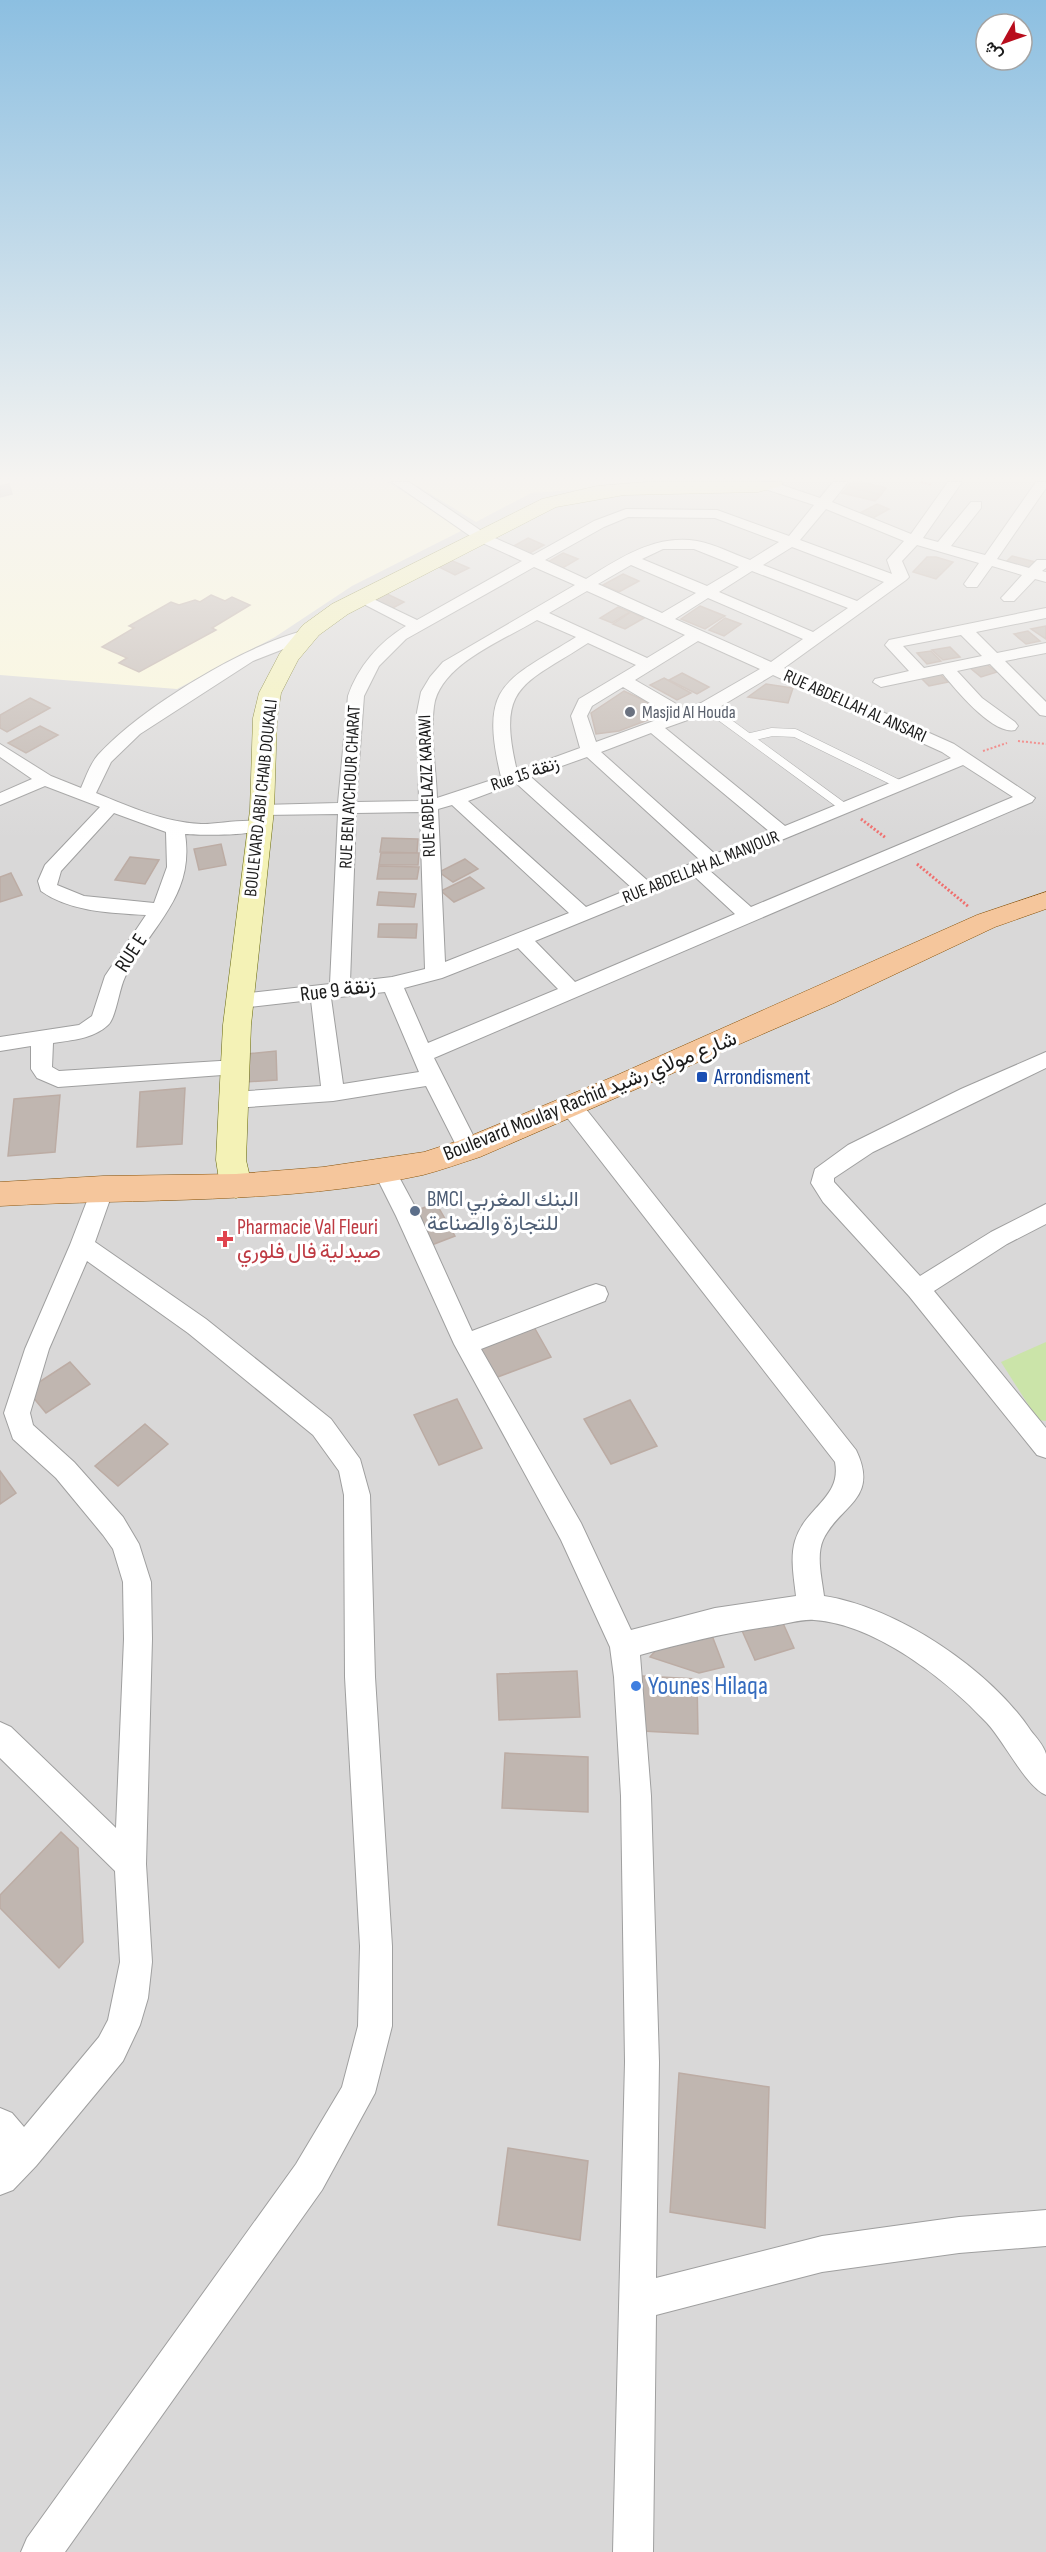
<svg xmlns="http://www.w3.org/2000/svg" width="1046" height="2552" viewBox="0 0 1046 2552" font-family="'Sofia Sans Condensed',Vazirmatn,sans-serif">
<rect width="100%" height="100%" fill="#ece7e0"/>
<rect fill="#d9d8d8" x="0" y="482" width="1046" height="2070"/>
<g fill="#fcf9d9">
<path d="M0,482H387L465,529L352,586L275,637L177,689L0,675Z"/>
<path d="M411,482H685L531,493L476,522Z"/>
</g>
<path fill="#cbe4a9" d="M1046,1342V1421L1038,1420L1001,1362Z"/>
<g fill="#c0b6b0" stroke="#bcaca4" stroke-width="1.5">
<path d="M852,482H862L886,488L881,495L848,486Z"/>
<path d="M9,484L12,494L0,497V486Z"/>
<path d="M848,487L881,495L875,501L842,493Z"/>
<path d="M877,504L889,509L873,518L860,513Z"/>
<path d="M528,538L544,545L528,554L512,547Z"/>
<path d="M563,553L578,559L561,569L546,563Z"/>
<path d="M1012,556L1035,562L1028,569L1006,562Z"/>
<path d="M927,557H936L953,562L936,579L913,572Z"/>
<path d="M448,559L469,568L455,575L435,565Z"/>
<path d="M623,574L639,581L619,592L603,585Z"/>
<path d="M385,593L404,602L391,609L372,600Z"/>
<path d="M211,595L225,601L232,597L250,605L212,628L216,630L139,672L119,663L127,658L102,647L134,628L129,626L171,602L179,605L195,600L200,602Z"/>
<path d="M700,606L725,616L705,629L681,619Z"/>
<path d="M618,607L630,612L612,623L600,618Z"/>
<path d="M631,612L644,618L625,629L613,624Z"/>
<path d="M725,618L741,624L724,636L709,630Z"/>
<path d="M1046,626V639L1031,629Z"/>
<path d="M1028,631L1040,641L1026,644L1014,634Z"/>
<path d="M950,647L960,657L943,660L932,650Z"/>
<path d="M931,651L941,661L927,664L917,653Z"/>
<path d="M985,663L997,672L981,677L969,667Z"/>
<path d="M937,671L948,682L929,686L918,675Z"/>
<path d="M682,673L709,687L697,694L669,680Z"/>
<path d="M664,678L691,693L677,700L650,685Z"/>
<path d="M766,684L793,688L788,703L748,697Z"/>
<path d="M624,691L669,712L619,731L596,734L591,713Z"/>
<path d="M30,698L50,708L7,732L0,728V715Z"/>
<path d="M40,726L58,735L26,753L8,743Z"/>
<path d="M382,838L418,839L417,853L380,852Z"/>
<path d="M221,844L226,865L199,870L194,849Z"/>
<path d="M381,853H419L418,865H379Z"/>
<path d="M130,857L159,860L145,884L115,880Z"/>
<path d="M465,859L478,869L453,882L439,872Z"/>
<path d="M379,866L419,867L417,879H377Z"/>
<path d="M11,873L22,895L0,902V877Z"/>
<path d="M470,877L484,888L454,902L441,891Z"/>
<path d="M379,892L416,894L414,907L377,905Z"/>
<path d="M379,924H417L416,938L378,937Z"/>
<path d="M276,1051L277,1080L246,1082V1054Z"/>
<path d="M185,1088L182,1144L137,1147L140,1092Z"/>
<path d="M60,1095L55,1152L8,1156L14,1099Z"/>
<path d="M436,1203L455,1236L429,1246L410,1213Z"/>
<path d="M534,1327L551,1357L495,1378L478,1348Z"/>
<path d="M70,1362L90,1384L46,1413L27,1390Z"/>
<path d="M457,1399L482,1448L439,1465L414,1415Z"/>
<path d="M630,1400L657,1446L611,1464L584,1419Z"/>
<path d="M145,1424L168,1444L118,1486L95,1466Z"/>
<path d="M0,1471L16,1493L0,1504Z"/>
<path d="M779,1614L794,1648L755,1660L740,1626Z"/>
<path d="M708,1625L724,1667L699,1673L650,1657L672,1632Z"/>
<path d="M577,1671L580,1717L499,1720L497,1674Z"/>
<path d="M642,1676L697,1679L698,1734L642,1731Z"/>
<path d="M505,1753L588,1757V1812L502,1808Z"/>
<path d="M61,1832L78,1848L83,1942L59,1968L0,1908V1895Z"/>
<path d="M679,2073L769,2087L765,2228L670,2212Z"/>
<path d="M508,2148L588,2161L580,2240L498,2225Z"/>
</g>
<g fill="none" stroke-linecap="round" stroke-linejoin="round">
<defs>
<g id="lane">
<path d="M707,707L845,808"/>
<path d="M751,737L772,732L795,733L901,785"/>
</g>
<g id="street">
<path d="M392,482H409L486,534L533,555L594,521L626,509L717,510L789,536L814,505L762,488V482H773L820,498L833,482H848L832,502L911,534L948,482H962L923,538L938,542L971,502H981V508L951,546L985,555L1036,482H1046V488L997,559L1029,568L1037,560H1046V568L1042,571L1046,572V582L1035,579L1014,601H1004L1001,598L1004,595L1022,575L992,566L977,587H967L964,584L979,563L917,545L902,561L909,577L906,580L784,668L954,744L1035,798L1032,802L434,1058L480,1149L477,1155L469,1157L461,1155L426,1086L333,1101L233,1108L225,1105L222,1100L225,1095L233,1092L321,1086L311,1000L240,1008L233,1006L230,1001L233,996L240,994L330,984L338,814L262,815L253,810L262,805L338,803L348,696C358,667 379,642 406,626L352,598L355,595H365L417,620L522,561L476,540ZM826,509L904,541L887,560L892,574L800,540ZM628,517L715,518L779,542L750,560C733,554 715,544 697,541C655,534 620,558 586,579L545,560L604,527ZM792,547L884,582L857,601L763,565ZM663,549H694L739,567L707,586L642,559ZM631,565L696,593L662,613L598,584ZM534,567L575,585L443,662L430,677L421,692L417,712L419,801L356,802L364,696L379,666L406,639ZM752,571L848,608L813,632L719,592ZM587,591L685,635L647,658L549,613ZM708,598L803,639L771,662L675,619ZM537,620L576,637C504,682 479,684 501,777L437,798C436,769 430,735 434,706C440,664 504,640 537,620ZM698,641L760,669L701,703L685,709L635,680ZM588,643L636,665L579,699L571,716L580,748L517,771C496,684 524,685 588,643ZM773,675L942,752L951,758L785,826L665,728L713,711ZM623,687L670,715L596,742L587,716L592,706ZM651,733L770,832L715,854L601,752ZM587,757L700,860L648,881L531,777ZM963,765L1013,797L751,907L709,870ZM516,783L632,888L586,907L468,801ZM452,805L569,913L445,962L438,809ZM420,812L425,969L392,977L350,982L356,813ZM694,876L735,914L575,982L535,941ZM518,948L558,989L428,1043L404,988L442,978ZM385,992L419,1072L343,1084L331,998Z"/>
<path d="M1046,608V618L976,632L997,653L1046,643V653L1005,661L1046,702V716L1040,715L990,664L957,671L982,698L1015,722L1018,726L1015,730C993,735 956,690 943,674L881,687L873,682L875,679L909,671L885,645L889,640ZM961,635L982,656L924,668L903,646Z"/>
<path d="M306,630L312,632L314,635L312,638L253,661L140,734L111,762L96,793C131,807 163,822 201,824C215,825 261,815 268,826C260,837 200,835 185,834C195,897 150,926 125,977C119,989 116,1018 108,1025C93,1039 72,1040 53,1043L52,1067L59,1071L236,1060L244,1062L247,1067L244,1072L236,1074L58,1087L37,1078L31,1069V1046L0,1051V1037L79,1025L92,1016L105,976L146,915C112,913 70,912 41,891L38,881L45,865L100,807L45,786L0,805V793L32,779L0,757V744L51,776L81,788C86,777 90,764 98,755C142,707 243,646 306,630ZM114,813L166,832L167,867L154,903L84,896L57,885L61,871Z"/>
<path d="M1046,1052V1068L873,1152L834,1178V1182L920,1276L991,1232L1046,1204V1224L1007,1244L934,1291L1046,1428V1458L1037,1455L909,1296L823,1202L811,1183L815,1169L848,1145L961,1089Z"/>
<path d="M570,1097L578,1099L856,1450C880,1500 839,1505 823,1540C816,1556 822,1579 824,1596C897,1607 991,1670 1031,1731C1036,1737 1044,1746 1046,1754C1046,1766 1046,1783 1046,1795C1026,1787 1004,1741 987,1723C946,1679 875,1624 814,1620C801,1619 786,1624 773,1626C727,1632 684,1643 640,1655L651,1796L659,2062L656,2278L822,2236L959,2217L1046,2210V2246L959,2253L822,2272L656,2315L653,2552H613L625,2062L621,1796L614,1677L610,1647L561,1540L454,1344L396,1216L373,1170L376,1164L384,1162L392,1164L420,1216L472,1331L587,1287L596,1284L605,1287L608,1294L605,1301L481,1349L581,1523L631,1630L715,1608L796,1596C794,1578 790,1558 795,1541C805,1507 842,1498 835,1462L562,1111L559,1105L562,1099Z"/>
<path d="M103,1179L111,1182L114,1188L95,1242L206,1319L331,1419L360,1459L370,1495L375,1677L392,1946V2026L375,2093L322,2190L65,2552H21L27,2538L296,2164L342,2087L358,2026L360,1946L345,1677L344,1495L339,1471L313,1435L188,1333L87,1261L49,1349L30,1413L33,1425L74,1462L123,1517L139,1544L151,1582L152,1639L146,1864L152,1962L148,1998L140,2025L123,2061L36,2166L13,2190L0,2195V2108L12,2113L24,2127L99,2037L108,2020L120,1962L115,1871L0,1758V1722L11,1727L116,1828L124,1639L123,1582L113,1549L103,1535L56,1478L13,1439L4,1413L25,1349L70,1245L92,1188L95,1182Z"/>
</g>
<path id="secondary" d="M646,482H783L781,486L758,492L624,495L556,507L348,614L319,635L298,660L281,693L277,718L274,810L251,1025L246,1160L252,1186L247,1194L236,1198L225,1194L220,1186L216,1160L223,1025L250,810L253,718L259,693L280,653L303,625L332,604L542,499L597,486Z"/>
<path id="primary" d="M1046,892V909L995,927L834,1003L480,1157C461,1163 442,1170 423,1175C285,1205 141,1198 0,1206V1182L103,1176L236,1174L323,1167L424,1152L458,1141L615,1076L977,915Z"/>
</defs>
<use href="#lane" stroke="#9f9f9f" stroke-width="9"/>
<use href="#street" stroke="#9f9f9f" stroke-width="2"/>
<use href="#secondary" stroke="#67680b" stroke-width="1"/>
<use href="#primary" stroke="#885209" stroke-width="1"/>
<g stroke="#f06e6d" stroke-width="2" stroke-dasharray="2 2" stroke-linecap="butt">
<path d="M921,482L932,485"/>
<path d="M1018,741L1046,744"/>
<path d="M983,751L1007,743"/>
</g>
<g stroke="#f06e6d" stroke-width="3" stroke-dasharray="2 2" stroke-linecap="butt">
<path d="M861,819L886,838"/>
<path d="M917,864L969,907"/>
</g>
<use href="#lane" stroke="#fff" stroke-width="8"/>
<use href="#street" fill="#fff" fill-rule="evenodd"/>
<use href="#secondary" fill="#f4f2b6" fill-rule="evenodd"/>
<use href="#primary" fill="#f5c69c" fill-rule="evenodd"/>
</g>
<linearGradient id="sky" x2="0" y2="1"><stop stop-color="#8cbfe1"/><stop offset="0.57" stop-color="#f6f4f1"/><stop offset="1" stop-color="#f6f4f1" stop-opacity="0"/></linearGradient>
<rect width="1046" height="840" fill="url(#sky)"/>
<circle fill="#6b7280" stroke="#fff" stroke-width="2" cx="630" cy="712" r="6"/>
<rect fill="#1a4fb4" stroke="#fff" stroke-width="2" x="696" y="1071" width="12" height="12" rx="3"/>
<circle fill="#5c6f8a" stroke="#fff" stroke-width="2" cx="415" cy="1211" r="6"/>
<path fill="#e0444e" stroke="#fff" stroke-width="2" d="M222 1230h6v6h6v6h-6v6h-6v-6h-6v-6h6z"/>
<circle fill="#3f7fe0" stroke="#fff" stroke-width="2" cx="636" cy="1686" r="6"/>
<g text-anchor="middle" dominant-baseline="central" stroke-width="6" stroke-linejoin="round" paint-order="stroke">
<g font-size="18" fill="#1b1b1b" stroke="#fff">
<text transform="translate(855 706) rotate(24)">RUE ABDELLAH AL ANSARI</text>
<text transform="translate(525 774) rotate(-19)">Rue 15 زنقة</text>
<text transform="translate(427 786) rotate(-92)">RUE ABDELAZIZ KARAWI</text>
<text transform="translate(350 787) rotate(-87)">RUE BEN AYCHOUR CHARAT</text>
<text transform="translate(261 798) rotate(-84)">BOULEVARD ABBI CHAIB DOUKALI</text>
<text transform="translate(701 867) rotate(-22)">RUE ABDELLAH AL MANJOUR</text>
</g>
<g font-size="18" fill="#5b616d" stroke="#fff" text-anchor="start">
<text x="642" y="712">Masjid Al Houda</text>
</g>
<g font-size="21" fill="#1b1b1b" stroke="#fff">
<text transform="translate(131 953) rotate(-57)">RUE E</text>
<text transform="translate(338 990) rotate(-7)">Rue 9 زنقة</text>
<text transform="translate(590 1096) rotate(-22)">Boulevard Moulay Rachid شارع مولاي رشيد</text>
</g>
<g font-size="21" fill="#164399" stroke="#fff" text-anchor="start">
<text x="714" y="1077">Arrondisment</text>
</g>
<g font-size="21" fill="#4e5e75" stroke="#fff" text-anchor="start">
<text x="427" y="1199">BMCI البنك المغربي<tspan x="427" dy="24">للتجارة والصناعة</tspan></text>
</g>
<g font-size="21" fill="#be3a42" stroke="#fff" text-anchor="start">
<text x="237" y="1227">Pharmacie Val Fleuri<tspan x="237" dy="24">صيدلية فال فلوري</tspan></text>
</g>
<g font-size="26" fill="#366cbe" stroke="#fff" text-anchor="start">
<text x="648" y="1686">Younes Hilaqa</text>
</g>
</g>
<g transform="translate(1004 42) rotate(230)"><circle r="28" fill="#ffffff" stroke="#a4a4a4" stroke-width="1.5"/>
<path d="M0-4.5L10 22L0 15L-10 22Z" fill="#b80d1d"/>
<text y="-9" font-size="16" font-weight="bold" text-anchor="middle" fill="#1b1b1b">ش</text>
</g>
</svg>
